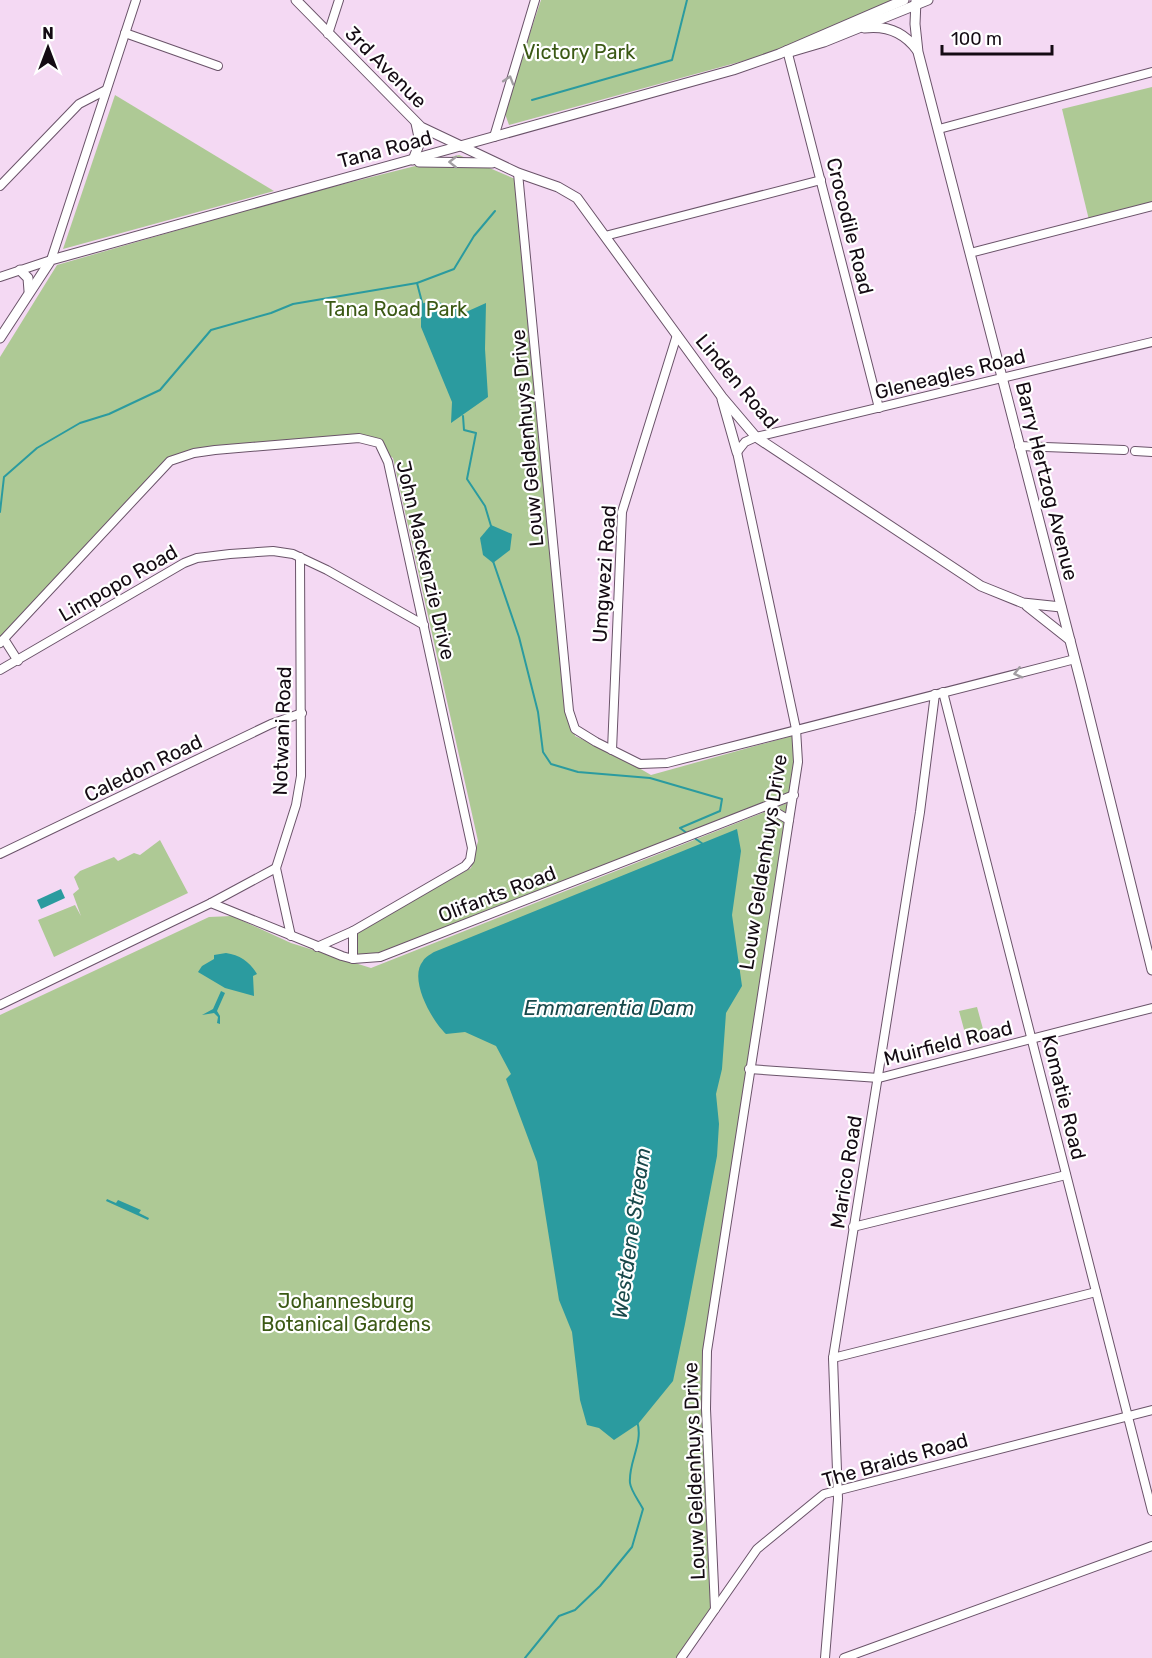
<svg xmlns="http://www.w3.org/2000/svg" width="1152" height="1658" viewBox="0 0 1152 1658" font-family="Rubik,sans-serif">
<rect width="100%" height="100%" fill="#f4d9f3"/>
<g fill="#aec995">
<path d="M541,0H905L791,48L509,125L504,111Z"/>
<path d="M1152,87V205L1089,220L1062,109Z"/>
<path d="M115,95L274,191L63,249Z"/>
<path d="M459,155L520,181L575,736L613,753L651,775L795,735L791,794L384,953L357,955L358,931L471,868L478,841L393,458L369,441L197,453L170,463L0,649V357L57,265L296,196Z"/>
<path d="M790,802L751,1070L702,1362L715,1607L679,1658H0V1015L209,917L232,916L291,943L371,968Z"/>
<path d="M160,840L188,893L54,957L38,920L75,905L81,916L73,894L79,889L74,877L80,871L114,857L118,861L134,853L140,855Z"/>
<path d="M977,1007L986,1040L968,1044L959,1011Z"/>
</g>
<g fill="#2b9b9f">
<path d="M433,300L466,312L486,303L485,349L488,397L451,423L452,402L421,327V304Z"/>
<path d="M491,525L512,534L510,550L493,563L483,555L480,538Z"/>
<path d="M737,829L741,851L732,915L742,986L726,1013L722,1069L716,1094L719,1124L717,1156L685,1324L673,1381L638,1424L614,1440L599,1428L587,1425L580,1400L572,1332L559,1300L537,1162L506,1079L511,1074L496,1046L465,1032L446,1034C432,1021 408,979 423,961C425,957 431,954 434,952Z"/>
<path d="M61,889L65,898L41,909L37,900Z"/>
<path d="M226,953C240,955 250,962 257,974L253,976L254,996L225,988L198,972L202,966L214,959V955Z"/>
<path d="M221,991L225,993L217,1011L220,1016V1024L217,1023L218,1017L214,1013L202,1015L213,1009Z"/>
<path d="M107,1199L116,1203L118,1200L141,1210L139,1213L149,1218L148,1220L106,1201Z"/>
</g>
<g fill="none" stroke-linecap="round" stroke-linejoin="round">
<g stroke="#2b9b9f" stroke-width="2">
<path d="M532,100L672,60L687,0"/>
<path d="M423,306L417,283L454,269L474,236L495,211"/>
<path d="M463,416L464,430L476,433L467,479L485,506L491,526"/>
<path d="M0,512L4,477L37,448L80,423L109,414L160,390L211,330L271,313L293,304L417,283"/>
<path d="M493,561L519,637L538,712L543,752L551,764L578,772L650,778L722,799L720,811L680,828L688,834"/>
<path d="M693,837L703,844"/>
<path d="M525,1658L559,1616L575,1610L600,1586L632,1547L643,1509C639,1501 631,1491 630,1483C628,1462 644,1443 637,1421"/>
</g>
<defs>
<g id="minor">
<path d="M125,33L218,66"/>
<path d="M328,34L339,0"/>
<path d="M787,50L879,408"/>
<path d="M939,129L1152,72"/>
<path d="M494,137L535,0"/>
<path d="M518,173L569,711L575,729L596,742L640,764L667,763L1075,659"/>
<path d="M0,186L79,104L106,90"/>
<path d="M605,236L821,180"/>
<path d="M970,253L1152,206"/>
<path d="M0,277L51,260L136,0"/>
<path d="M1019,446L1124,450"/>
<path d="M1135,451L1152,452"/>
<path d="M4,639L18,661"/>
<path d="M0,643L170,461L194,453L215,450L359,438L379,443L388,462L472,848L470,860L465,866L353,931V959"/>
<path d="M0,670L184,563L197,558L230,554L273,551L293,554L327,570L424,625"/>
<path d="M943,692L1152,1511"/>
<path d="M612,750L622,512L677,335"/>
<path d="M767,807L789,820"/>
<path d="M0,854L271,724L302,713"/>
<path d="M211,903L276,868"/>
<path d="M291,936L276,868L296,805L301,776L300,557"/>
<path d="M317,947L353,931"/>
<path d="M0,1005L211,903L342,956L353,959L380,957L794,795"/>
<path d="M749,1069L879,1078L1152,1008"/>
<path d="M853,1227L1066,1175"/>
<path d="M833,1358L1096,1292"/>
<path d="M715,1609L706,1409L707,1351L798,762L796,729L737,452L745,442L756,437L1152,342"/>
<path d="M681,1658L757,1549L824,1494L1152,1410"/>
<path d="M825,1658L838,1499L833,1358L920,812L935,694"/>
<path d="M844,1658L1152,1546"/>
</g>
<g id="major">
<path d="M296,0L421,127L518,173L558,187L577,198L722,397L756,437L981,586L1023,603L1061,607"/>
<path d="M916,0L915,24L918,52L1081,683L1152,970"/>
<path d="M864,28C887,25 904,32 917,50"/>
<path d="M790,52L824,42L928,0"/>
<path d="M413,160L420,142L416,123"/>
<path d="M419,162L492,163"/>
<path d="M20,270L28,278L29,291"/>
<path d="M0,338L51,260L733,70L779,54L904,0"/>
<path d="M722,399L737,452"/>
<path d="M1027,606L1070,640"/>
</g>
</defs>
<use href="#minor" stroke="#6a5369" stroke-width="10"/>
<use href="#major" stroke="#6a5369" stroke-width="11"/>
<use href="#minor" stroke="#fff" stroke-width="8"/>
<use href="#major" stroke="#fff" stroke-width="9"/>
</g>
<defs><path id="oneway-chevron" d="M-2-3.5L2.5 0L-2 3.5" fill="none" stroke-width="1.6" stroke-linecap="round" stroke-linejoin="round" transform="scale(1.5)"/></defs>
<g stroke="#a19da1">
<use href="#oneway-chevron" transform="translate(509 80) rotate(-73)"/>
<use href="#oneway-chevron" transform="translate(453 162) rotate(-179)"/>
<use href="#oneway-chevron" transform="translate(1018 673) rotate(166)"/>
</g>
<g text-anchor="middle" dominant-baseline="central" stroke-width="4.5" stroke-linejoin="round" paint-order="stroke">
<g font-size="20" fill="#3b5915" stroke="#fff">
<text x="579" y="52">Victory Park</text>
<text x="396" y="309">Tana Road Park</text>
<text x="346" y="1301">Johannesburg<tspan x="346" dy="23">Botanical Gardens</tspan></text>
</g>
<g font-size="20" fill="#140b13" stroke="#fff">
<text transform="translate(386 67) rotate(45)">3rd Avenue</text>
<text transform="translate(385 149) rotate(-15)">Tana Road</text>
<text transform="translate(850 226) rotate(76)">Crocodile Road</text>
<text transform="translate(950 374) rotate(-14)">Gleneagles Road</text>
<text transform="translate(737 381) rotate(50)">Linden Road</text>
<text transform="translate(527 438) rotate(-95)">Louw Geldenhuys Drive</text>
<text transform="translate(1047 481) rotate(76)">Barry Hertzog Avenue</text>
<text transform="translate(426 560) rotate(77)">John Mackenzie Drive</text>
<text transform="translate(604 574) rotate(-86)">Umgwezi Road</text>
<text transform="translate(118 583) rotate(-30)">Limpopo Road</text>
<text transform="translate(282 731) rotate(-88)">Notwani Road</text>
<text transform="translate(143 768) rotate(-26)">Caledon Road</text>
<text transform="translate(763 862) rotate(-81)">Louw Geldenhuys Drive</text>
<text transform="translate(497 894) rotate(-21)">Olifants Road</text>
<text transform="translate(948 1043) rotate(-14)">Muirfield Road</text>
<text transform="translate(1064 1097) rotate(76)">Komatie Road</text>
<text transform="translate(846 1172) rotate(-81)">Marico Road</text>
<text transform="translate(895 1460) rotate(-16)">The Braids Road</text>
<text transform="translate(694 1471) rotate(-92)">Louw Geldenhuys Drive</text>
</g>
<g font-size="21" font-style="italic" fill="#18484a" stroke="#fff">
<text x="609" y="1007">Emmarentia Dam</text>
<text transform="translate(631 1233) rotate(-82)">Westdene Stream</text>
</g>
</g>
<g transform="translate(48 48)" stroke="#ffffff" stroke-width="4.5" paint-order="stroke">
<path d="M0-4.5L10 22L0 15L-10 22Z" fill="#140b13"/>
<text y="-9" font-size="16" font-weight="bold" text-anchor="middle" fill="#140b13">N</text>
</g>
<path d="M942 45v9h110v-9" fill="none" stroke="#140b13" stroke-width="3"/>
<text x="951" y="45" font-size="18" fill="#140b13" stroke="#ffffff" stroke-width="4.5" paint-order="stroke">100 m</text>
</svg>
